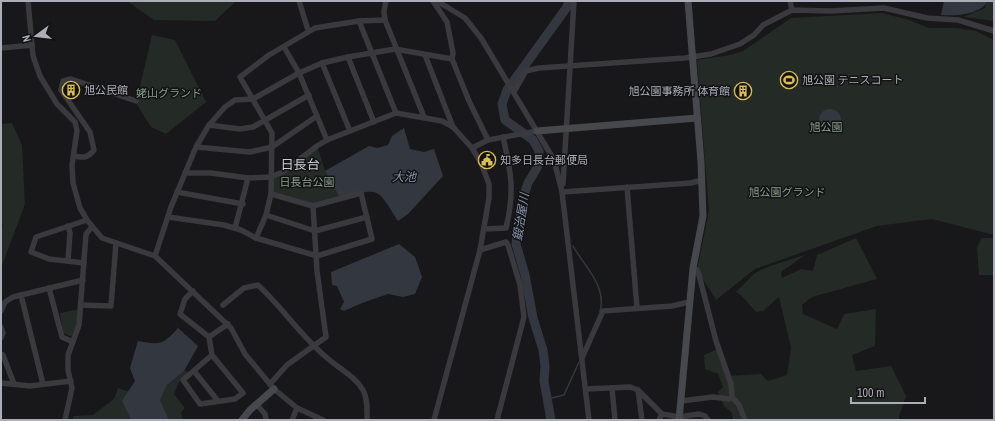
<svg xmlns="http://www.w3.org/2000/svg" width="995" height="421" viewBox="0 0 995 421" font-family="'Archivo Narrow','Noto Sans JP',sans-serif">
<rect width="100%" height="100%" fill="#181719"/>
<g fill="#242a25">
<path d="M127,1H236L215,21L154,20Z"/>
<path d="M987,1H994V21L963,17L985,8Z"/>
<path d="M882,13L909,20L929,28H957L976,31L994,40V235L932,219L877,226L755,269L716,300L697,270L709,211L697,60L730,55L743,51L791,18Z"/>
<path d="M152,35L175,40L206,102L166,134L151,127L136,103Z"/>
<path d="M12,123L22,145L25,204L1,268V230L3,225L1,224V124Z"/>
<path d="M317,146L325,171L340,198L313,206L271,194L270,177Z"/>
<path d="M856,238L877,279L812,297L802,305L803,314L837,329L844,314L876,309L875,346L852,355L856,371L891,366L906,396L899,416V420H733L732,413L724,406L718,392L723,387L718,374L705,369L704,355L717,349L727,376L761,374L768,381L787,375L791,348L779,297L763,311L756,312L742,296L736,292L755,273L770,266L805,255L781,272L782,278L801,269L813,271L817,255Z"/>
<path d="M981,238H994V275H979L977,248Z"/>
<path d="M80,309L77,329L72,337L63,333L60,313Z"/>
<path d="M184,371L188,372L179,382L174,394L185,408L181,412L183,420H169L160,400L167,385Z"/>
<path d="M118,388L130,392L122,401L131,420H73V416L93,415L114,399Z"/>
</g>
<g fill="#333840">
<path d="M944,1H988C979,15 957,16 941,15Z"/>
<circle cx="830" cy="120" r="11"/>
<path d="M404,128L410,149L424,152L434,149L443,176L408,214L398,221C376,186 380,188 340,198L325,171L369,146L377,148L388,145L392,136Z"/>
<path d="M399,244L415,257L422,277L415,294L403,297L388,294L362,303L344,311L340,309L344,302L337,286L332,285L331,272Z"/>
<path d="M178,328L198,346L184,371L167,385L160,400L169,420H131L122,401L135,381L130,368L138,341C160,345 163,345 178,328Z"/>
</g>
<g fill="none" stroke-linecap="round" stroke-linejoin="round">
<g stroke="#333840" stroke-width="1.5">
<path d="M573,246C585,267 607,286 600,312"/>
<path d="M548,399L564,395L579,362"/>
</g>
<path stroke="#333840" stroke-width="9" d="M551,420L544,381L545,366L543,350L533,318L525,275L516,244L523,198L528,183L537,168L539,160V151L533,140L505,120L502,104L507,90L567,7L569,1"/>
<g stroke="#39393e" stroke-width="5.5">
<path d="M28,1L33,56L40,76L57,104L75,122L77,131L72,165L73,183L80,208L87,220L102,238L155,256L231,328L245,354L274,389L297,408L323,420"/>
<path d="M299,1L308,30"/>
<path d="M386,1L384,11L385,20L424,117"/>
<path d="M433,1L447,22L453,53L452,59"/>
<path d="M437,1L465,18L481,38L554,160L562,192L589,420"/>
<path d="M790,1L792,10"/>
<path d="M359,21L396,113"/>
<path d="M284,47L299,73L327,140"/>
<path d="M1,48L32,45"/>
<path d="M425,55L453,127"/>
<path d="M348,57L374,122"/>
<path d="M322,63L350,131"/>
<path d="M514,92L526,71L539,68L685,58L711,54L740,44L754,35L763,25L792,10L830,11L884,8L927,18L958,20L994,31"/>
<path d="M209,125L240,129L253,127L309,95"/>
<path d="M196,147L250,152L272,147L317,116"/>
<path d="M472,148L488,140L537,131"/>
<path d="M74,156C83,158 88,158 94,150L90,132L61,90L63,81L71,79L136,101"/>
<path d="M185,173H211L248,178L270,177L283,172L317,146L327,140L396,113L442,121L453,127L472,148L481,163L489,184V198L480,250L434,420"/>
<path d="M563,184L574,1"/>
<path d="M627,187L637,308"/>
<path d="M177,192L243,204"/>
<path d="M562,192L691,183L702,180"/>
<path d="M266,215L315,231L367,217"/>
<path d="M168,217L224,225L241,230L256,238L317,256L372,239L361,193L313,206L271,194"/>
<path d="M68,226L70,233L68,261"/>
<path d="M235,228L248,178"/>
<path d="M485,229L506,228C515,191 511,172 503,137"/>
<path d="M256,238L266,215L271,194L272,133L240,77L269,55L315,28L359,21L385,20"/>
<path d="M480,250L506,242L508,245L520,285L524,317L497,420"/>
<path d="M155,256L171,207L196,147L209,125L225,107L235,100L253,99L299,73L322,63L348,57L395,49L452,59L469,101L488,140"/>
<path d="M84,263L49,259L31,252L36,237L87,220"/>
<path d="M693,268L697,270L699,275L716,341L731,384L732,397L739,405L745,420"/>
<path d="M49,288L62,337L73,342"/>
<path d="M193,291L185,299L180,314L209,337L212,355L243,393L235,399L200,404L183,380L212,355"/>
<path d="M21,295L43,384"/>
<path d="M81,305L111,306L116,243"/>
<path d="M223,305L244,288L258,285C282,307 301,336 326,357C338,368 355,376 363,390C368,399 367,410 367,420"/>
<path d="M1,311L5,302L13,297L83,280"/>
<path d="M1,327L3,333L1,338"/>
<path d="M209,337L228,324"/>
<path d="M1,354L3,355L14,384"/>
<path d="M582,358L603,311L672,306L689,302"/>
<path d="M194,371L218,401"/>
<path d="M1,383L30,386L71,381"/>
<path d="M270,384L287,365L326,337L317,271L313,206"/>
<path d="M612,388L615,420"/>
<path d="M586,389L630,387L638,390L662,414L679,417L699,414L705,416L708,420"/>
<path d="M638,390L642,420"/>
<path d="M681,401L713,397L729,399L732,397"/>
<path d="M257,405L265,414L266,420"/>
<path d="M65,420L72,388L68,370V355L79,325L86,234L92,227"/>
<path d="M292,420L297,408"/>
<path d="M659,420L662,414"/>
</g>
<g stroke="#47484d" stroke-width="7">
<path d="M537,131L697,118"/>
<path d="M242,420L250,410L274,389"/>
<path d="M679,420L693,268L703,216L701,162L688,1"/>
</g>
</g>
<defs>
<symbol id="stadium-ring" viewBox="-11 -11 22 22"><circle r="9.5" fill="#131214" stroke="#dbbe4d" stroke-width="1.5"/><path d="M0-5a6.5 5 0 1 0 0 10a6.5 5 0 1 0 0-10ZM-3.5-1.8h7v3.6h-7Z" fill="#dbbe4d"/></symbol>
<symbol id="building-ring" viewBox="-11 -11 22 22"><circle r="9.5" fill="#131214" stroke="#dbbe4d" stroke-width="1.5"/><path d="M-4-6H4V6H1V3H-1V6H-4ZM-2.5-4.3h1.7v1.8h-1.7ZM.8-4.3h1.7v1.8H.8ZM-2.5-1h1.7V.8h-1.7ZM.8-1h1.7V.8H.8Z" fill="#dbbe4d"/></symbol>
<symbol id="civic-ring" viewBox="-11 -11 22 22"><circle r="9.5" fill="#131214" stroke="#dbbe4d" stroke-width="1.5"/><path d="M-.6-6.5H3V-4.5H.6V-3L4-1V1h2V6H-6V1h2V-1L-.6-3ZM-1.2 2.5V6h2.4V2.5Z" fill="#dbbe4d"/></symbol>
</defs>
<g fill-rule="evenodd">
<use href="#stadium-ring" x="779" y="70" width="20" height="20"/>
<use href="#building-ring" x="61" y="80" width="20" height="20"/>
<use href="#building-ring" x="733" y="81" width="20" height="20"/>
<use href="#civic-ring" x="477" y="150" width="20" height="20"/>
</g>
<g text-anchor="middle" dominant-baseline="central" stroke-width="3" stroke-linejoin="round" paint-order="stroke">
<g font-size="11" fill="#abadb7" stroke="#131214" text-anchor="start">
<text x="802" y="80">旭公園 テニスコート</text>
<text x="84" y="90">旭公民館</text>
<text x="730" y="91" text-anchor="end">旭公園事務所 体育館</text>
<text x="500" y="160">知多日長台郵便局</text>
</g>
<g font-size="11" fill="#85a08a" stroke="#131214">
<text x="169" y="93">姥山グランド</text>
<text x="826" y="127">旭公園</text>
<text x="307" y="182">日長台公園</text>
<text x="787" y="192">旭公園グランド</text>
</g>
<g font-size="12" font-style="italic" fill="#8797ae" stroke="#131214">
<text x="404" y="177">大池</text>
<text transform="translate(521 217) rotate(-81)">鍛治屋川</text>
</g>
<g font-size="13" fill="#cccdd4" stroke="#131214">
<text x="300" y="164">日長台</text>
</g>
</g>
<rect width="995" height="421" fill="none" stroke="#abadb7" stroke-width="4"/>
<g transform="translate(36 36) rotate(255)" stroke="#131214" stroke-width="3" paint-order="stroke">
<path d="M0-3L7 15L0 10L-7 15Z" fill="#abadb7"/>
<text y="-6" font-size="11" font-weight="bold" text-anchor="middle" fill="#abadb7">N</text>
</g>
<path d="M851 397v6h74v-6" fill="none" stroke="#abadb7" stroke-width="2"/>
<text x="857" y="397" font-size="12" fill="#abadb7" stroke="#131214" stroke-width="3" paint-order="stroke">100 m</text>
</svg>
